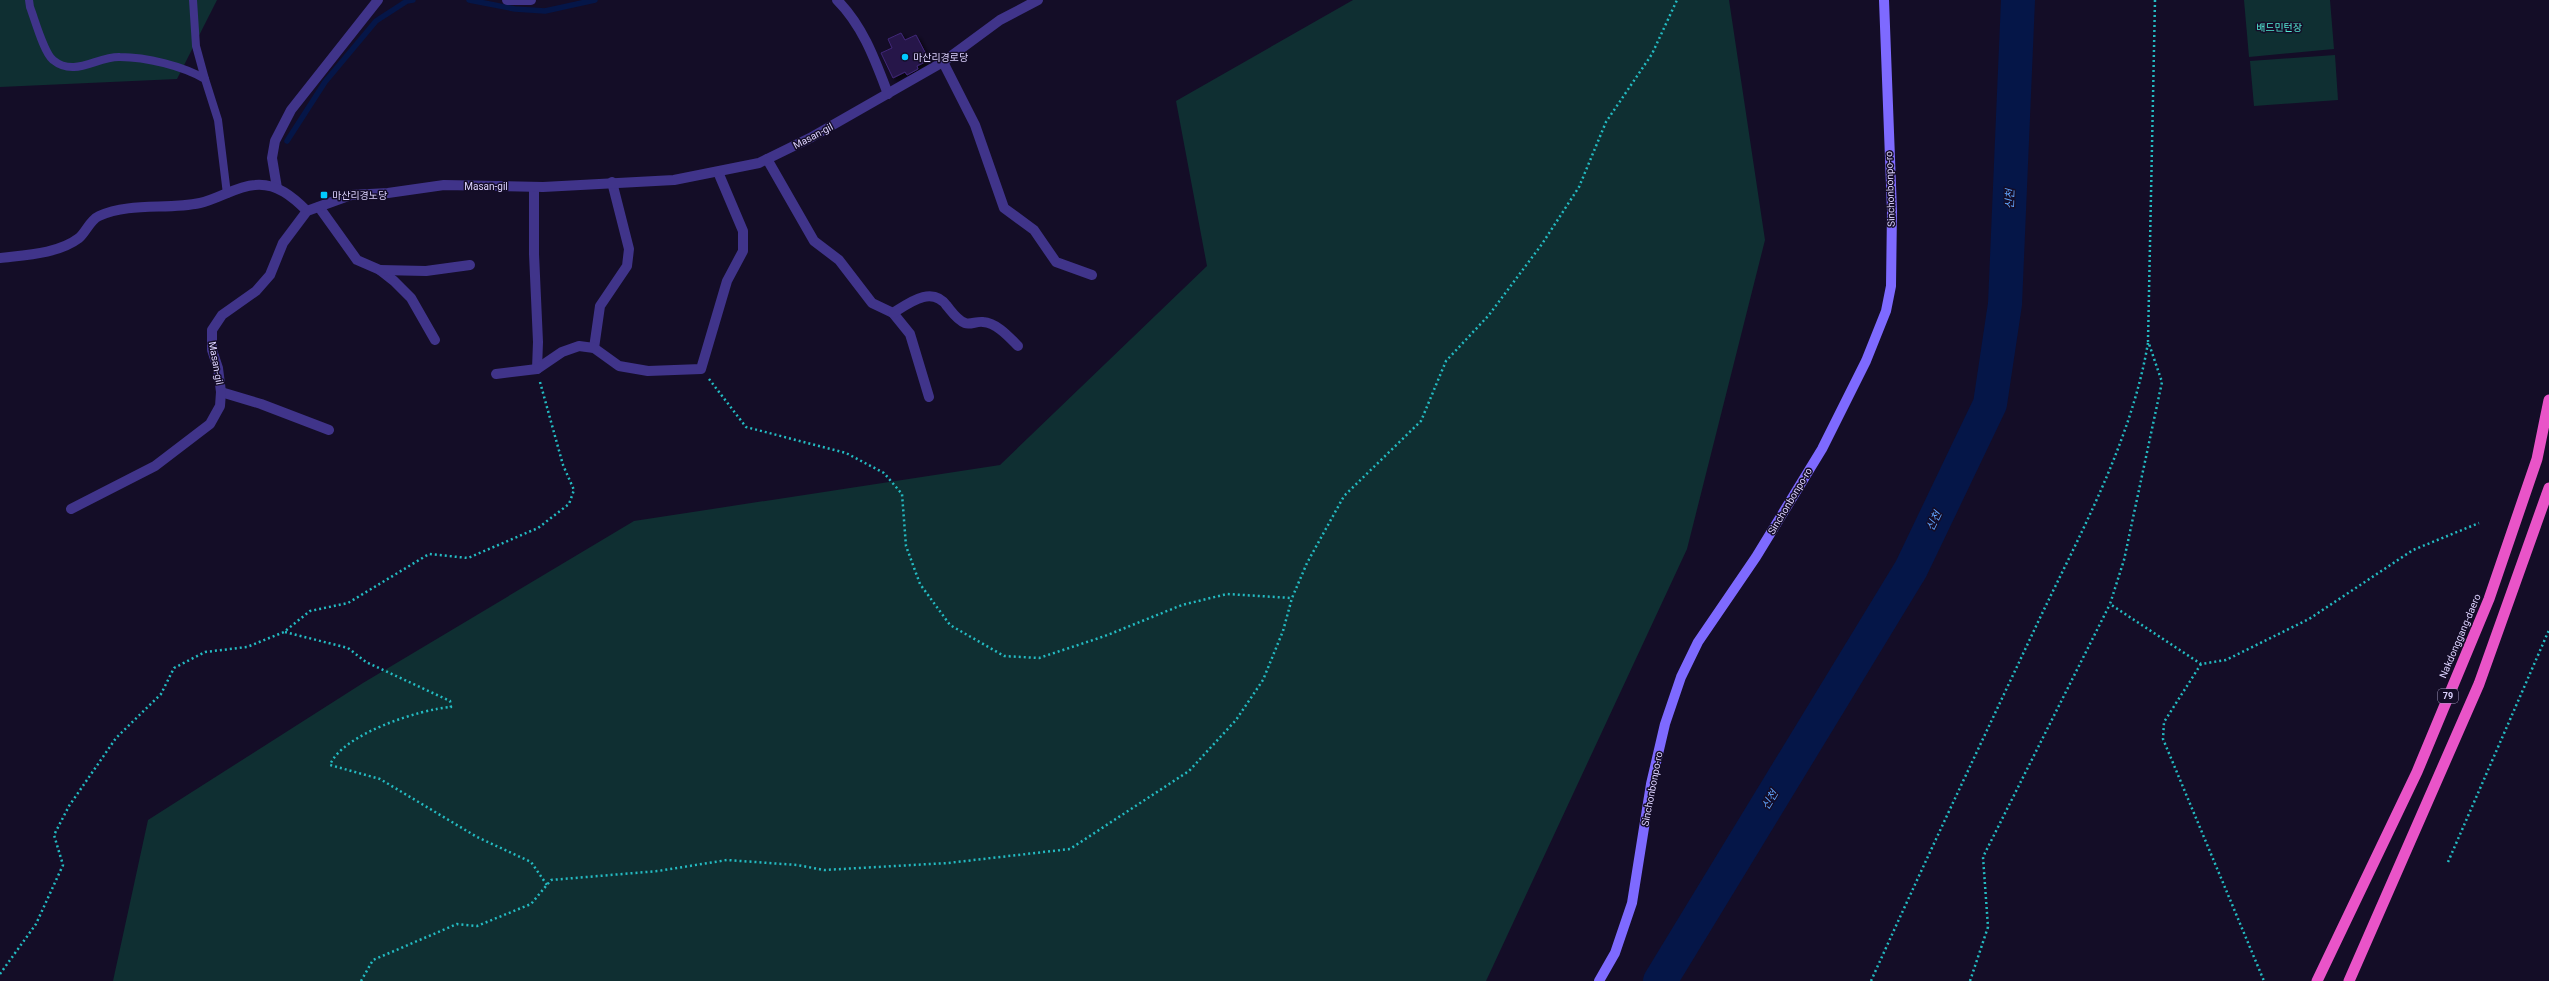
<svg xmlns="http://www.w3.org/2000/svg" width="2549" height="981" viewBox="0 0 2549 981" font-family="Roboto,'Noto Sans KR',sans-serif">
<defs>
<filter id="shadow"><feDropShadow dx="3.5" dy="3.5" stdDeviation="2" flood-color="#0009"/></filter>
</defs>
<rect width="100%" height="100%" fill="#140d27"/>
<g fill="#0f2f32">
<path d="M0,0H217L177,79L0,87Z"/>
<path d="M1353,0H1729L1765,240L1687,549L1486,981H113L148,820L363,683L634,521L1000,465L1207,266L1176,101Z"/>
<path d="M2244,0H2330L2334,49L2249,57Z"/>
<path d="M2335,55L2338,100L2254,106L2250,61Z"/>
</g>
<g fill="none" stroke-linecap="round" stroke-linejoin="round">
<g stroke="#051648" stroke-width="5.5">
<path d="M469,0L515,9L545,11L595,0"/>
<path d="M287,141L325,82L376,21L407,1L413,0"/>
</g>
<path stroke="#051648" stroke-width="34" d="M1660,981L1911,569L1990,404L2005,304L2018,0"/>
</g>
<path fill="#27174a" stroke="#402778" filter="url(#shadow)" d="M901,33L905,40L916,35L929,60L917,66L918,69L907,75L905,72L893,78L881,53L892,48L888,39Z"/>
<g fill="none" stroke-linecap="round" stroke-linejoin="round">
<g stroke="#24bbc2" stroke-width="2.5" stroke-dasharray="2 3" stroke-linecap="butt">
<path d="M2155,0L2148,341L2162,382L2124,560L2110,604L2201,664L2226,660L2309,619L2413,550L2479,523"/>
<path d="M709,379L746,427L846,453L884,473L902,494L906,546L920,584L950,625L1004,656L1039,658L1105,636L1182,605L1227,594L1291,598"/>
<path d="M285,632L348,648L366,662L450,701L451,707C421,709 342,734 330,765L380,779L477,837L531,862L547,885"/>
<path d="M2201,664L2164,722L2163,739L2264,981"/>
<path d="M2448,862L2549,630"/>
<path d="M0,974L36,924L63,865L54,835L69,806L116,738L161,694L174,668L205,652L247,647L284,632L310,611L348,603L429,554L468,558L538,528L569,504L574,490L563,465L540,382"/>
<path d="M361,981L373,960L457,924L477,926L531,904L551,880L658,871L727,860L797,865L824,870L948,863L1070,849L1189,771L1236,720L1263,680L1283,631L1292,598L1307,563L1344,496L1421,421L1446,361L1489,315L1542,244L1579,187L1606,122L1652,54L1677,0"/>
<path d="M1871,981C1925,861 1982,741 2038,622C2081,532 2131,442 2148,343"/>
<path d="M1970,981L1988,927L1983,857L2110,604"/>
</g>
<g stroke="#40348a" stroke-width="8">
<path d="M29,0L30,7C35,20 44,53 53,60C75,78 97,56 120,57C146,57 183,66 205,79L218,120L227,194"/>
<path d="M193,0L196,46L205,79"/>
</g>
<g stroke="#40348a" stroke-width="10">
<path d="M507,0H531"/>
<path d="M837,0C863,26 875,60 888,94"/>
<path d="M943,62L975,125L1004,208L1034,230L1056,262L1092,275"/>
<path d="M767,159L814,241L839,260L872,303L893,313L910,334L929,397"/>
<path d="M534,187V254L538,342L537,369"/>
<path d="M277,188L272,158L275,141L291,110L378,0"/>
<path d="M319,207L357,260L380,270L394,281L411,298L435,340"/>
<path d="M0,258C25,255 58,254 79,238C86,232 90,220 99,216C130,202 167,210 200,203C218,199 237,186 255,185C277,183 293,197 307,211"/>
<path d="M380,270L426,271L470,265"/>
<path d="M893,313C909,303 932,285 947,306C952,312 957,320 965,323C970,325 977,321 983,322C997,323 1009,337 1018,346"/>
<path d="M594,348L600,306L627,266L629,249L612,182"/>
<path d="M496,374L537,369L562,352L579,346L594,348L619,366L648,371L701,369L727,281L743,251V231L718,172"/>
<path d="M221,392L261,404L329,430"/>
<path d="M71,509L155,466L210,424L220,406L221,392L218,368L212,350V330L222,315L256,291L270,275L283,243L307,211L351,195L388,193L444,185L543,187L674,180L759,163L810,138L943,62L1000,20L1038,0"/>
</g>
<path stroke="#7e6aff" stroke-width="10" d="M1599,981L1615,953L1632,903L1651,784L1665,724L1681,677L1698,642L1756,557L1822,449L1866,361L1886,311L1891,286L1892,211L1884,0"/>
<g stroke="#e954c8" stroke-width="11">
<path d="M2317,981L2417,772L2489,599L2537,459L2549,400"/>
<path d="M2349,981L2479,684L2549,488"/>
</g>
</g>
<g fill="#00c9fe" stroke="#140d27" stroke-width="1.5">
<circle cx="905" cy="57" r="4"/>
<rect x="320" y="191" width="8" height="8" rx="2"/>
</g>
<g text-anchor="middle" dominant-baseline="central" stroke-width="3" stroke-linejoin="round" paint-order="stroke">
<rect fill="#140d27" stroke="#a198be" stroke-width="1" x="2438" y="689" width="20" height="14" rx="3"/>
<g font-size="9" font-weight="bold" fill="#ddd3ff">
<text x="2448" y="696">79</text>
</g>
<g font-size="10" fill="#54ead5" stroke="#140d27">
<text x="2279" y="27">배드민턴장</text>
</g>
<g font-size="10" fill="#ddd3ff" stroke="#140d27" text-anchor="start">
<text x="913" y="57">마산리경로당</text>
<text x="332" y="195">마산리경노당</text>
</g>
<g font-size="10" fill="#ddd3ff" stroke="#140d27">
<text transform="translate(813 136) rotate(-28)">Masan-gil</text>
<text x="486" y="186">Masan-gil</text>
<text transform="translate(1890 189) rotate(-92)">Sinchonbonpo-ro</text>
<text transform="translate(216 363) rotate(80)">Masan-gil</text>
<text transform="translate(1790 501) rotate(-59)">Sinchonbonpo-ro</text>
<text transform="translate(2460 636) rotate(-67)">Nakdonggang-daero</text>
<text transform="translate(1652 789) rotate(-79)">Sinchonbonpo-ro</text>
</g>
<g font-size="11" font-style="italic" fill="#61a5ff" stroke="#140d27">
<text transform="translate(2010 199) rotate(-88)">신천</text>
<text transform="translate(1934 521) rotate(-64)">신천</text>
<text transform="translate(1770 800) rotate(-59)">신천</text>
</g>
</g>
</svg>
